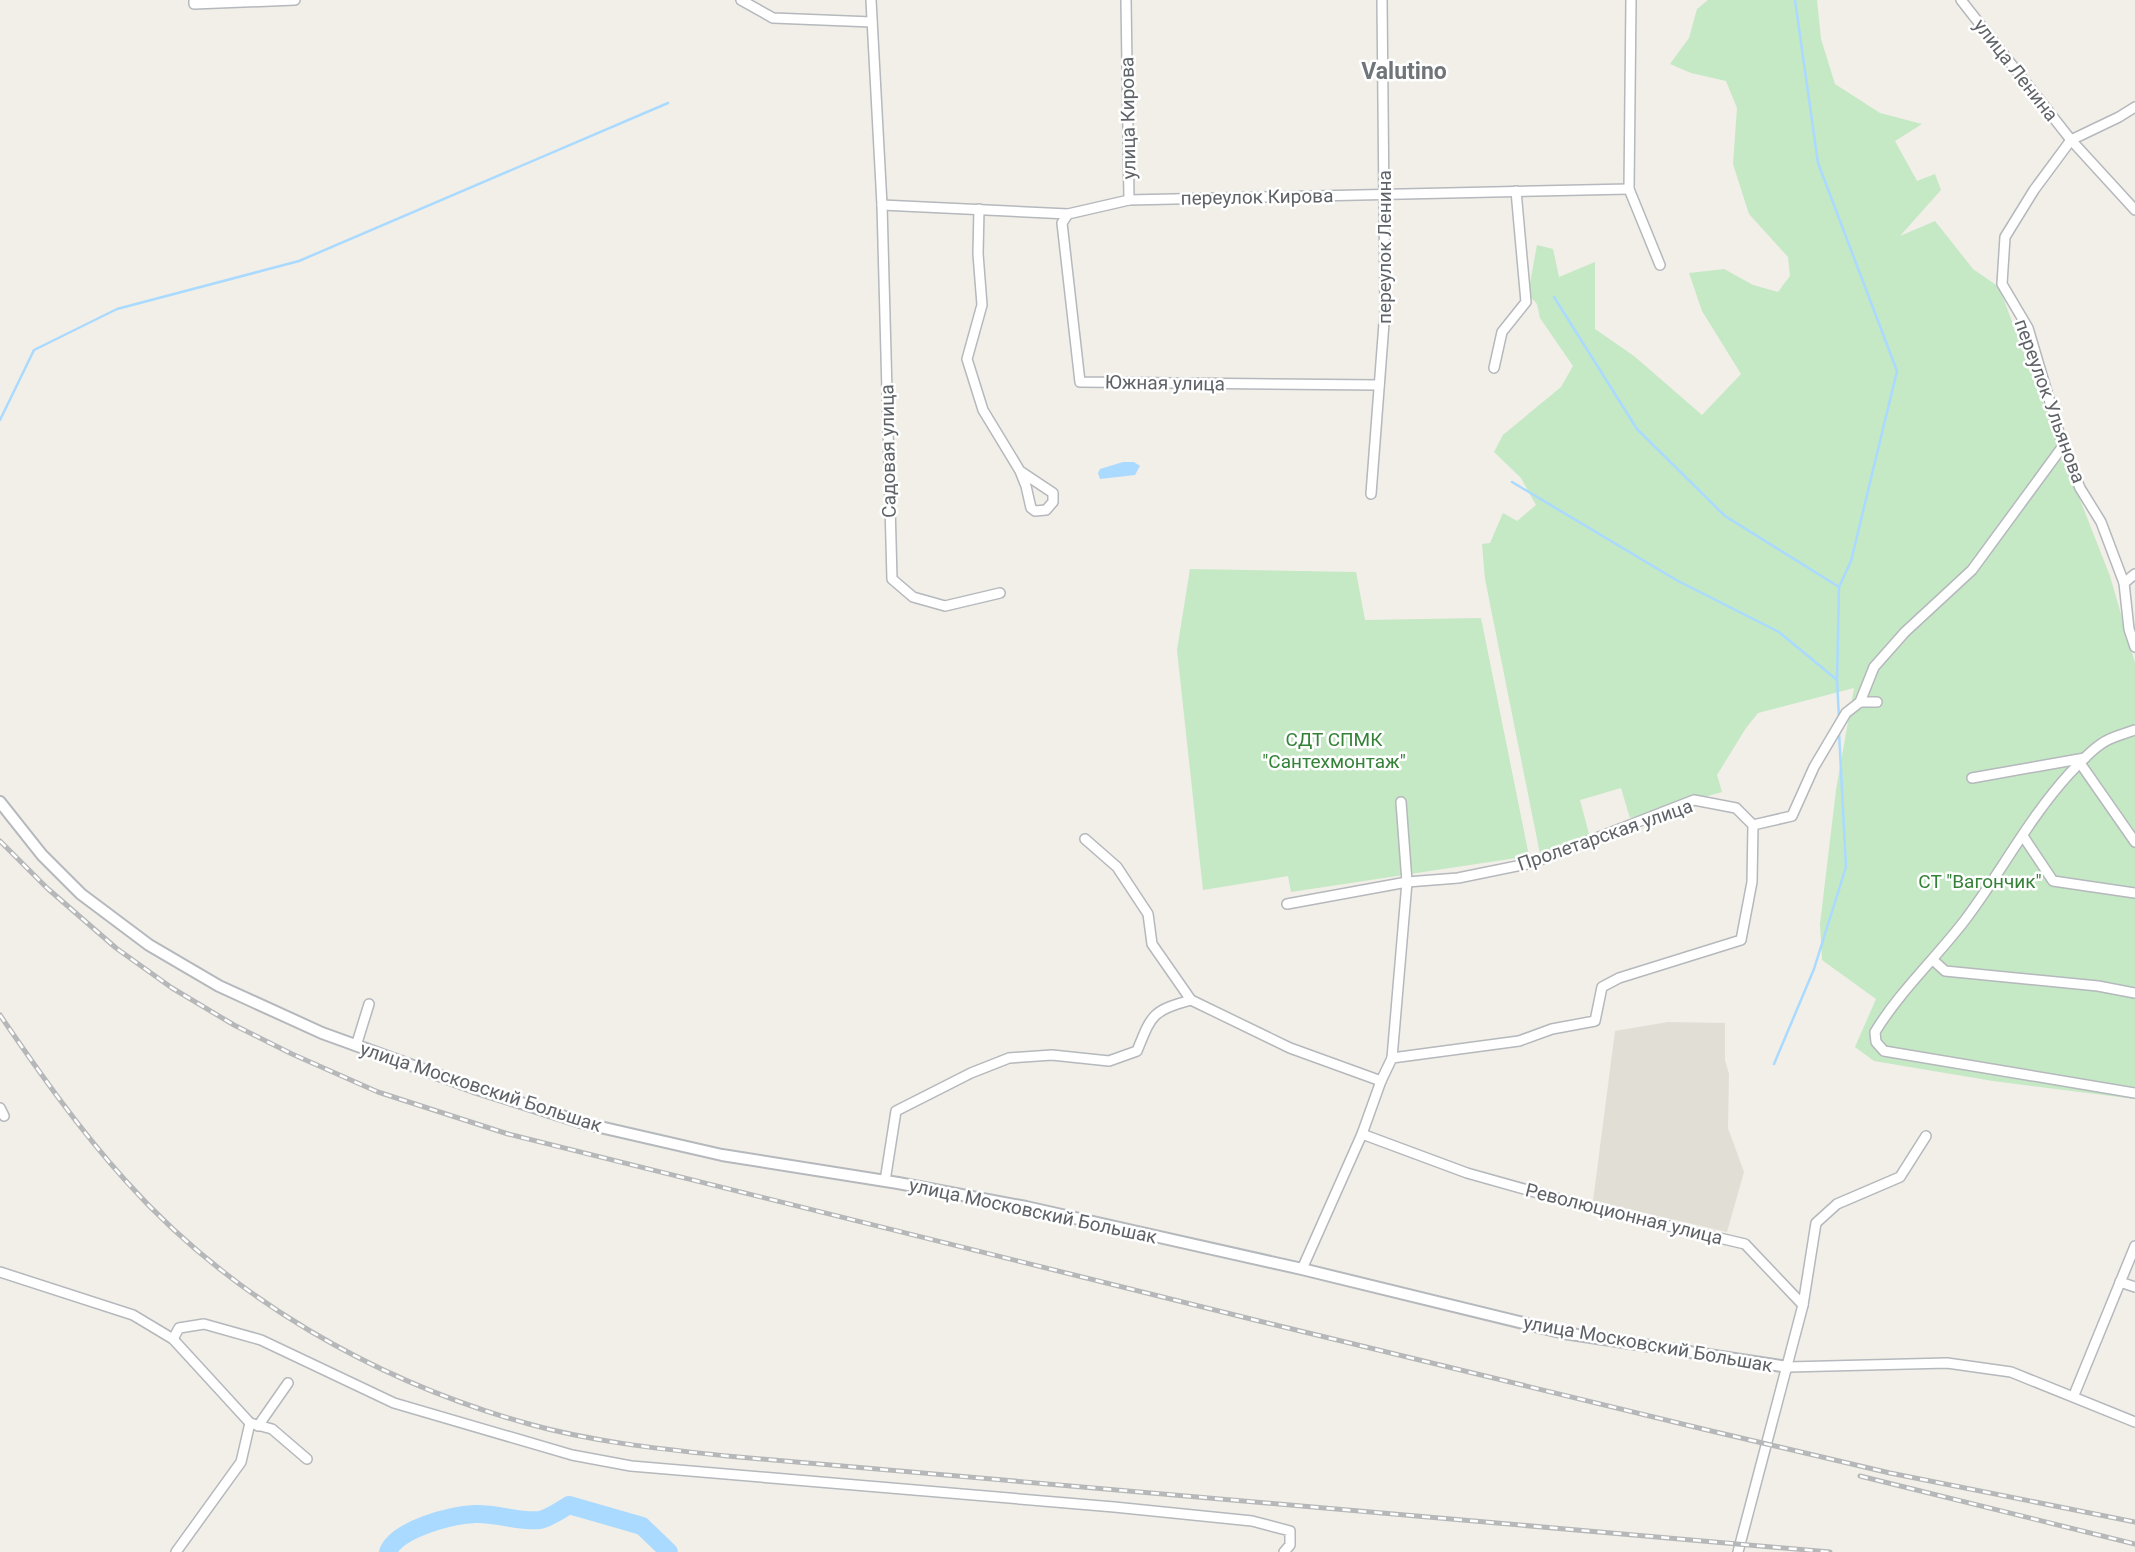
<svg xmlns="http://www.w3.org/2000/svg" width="2135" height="1552" viewBox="0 0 2135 1552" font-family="Roboto,sans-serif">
<rect width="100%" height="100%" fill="#f1efe8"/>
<path fill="#e1ded6" d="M1668,1022L1725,1023V1060L1729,1074L1728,1128L1744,1172L1727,1232L1593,1201L1615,1031Z"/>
<g fill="#c5e8c5">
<path d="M1708,0H1817L1821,39L1835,84L1880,113L1922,124L1895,141L1917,181L1935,174L1941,190L1900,236L1935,221L1973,269L1999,287L2039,393L2044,392L2046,401L2043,403L2050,421H2053L2057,441L2110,576L2135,663V1099L1993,1081L1874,1061L1855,1047L1876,999L1822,960L1820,924L1836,790L1854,688L1758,713L1746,728L1717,775L1722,792L1630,818L1621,788L1580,800L1590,838L1541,859L1485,579L1482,544L1490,543L1503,513L1517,521L1536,505L1521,478L1494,452L1503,435L1561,387L1573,366L1540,318L1537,304L1528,294L1537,245L1553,249L1559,277L1595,262V329L1634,356L1702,415L1741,374L1702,311L1689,273L1724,269L1753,285L1778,292L1790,276L1788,257L1749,214L1733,164L1737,108L1726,81L1691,73L1670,64L1689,38L1697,9Z"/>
<path d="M1190,569L1356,572L1365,620L1481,618L1529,856L1291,892L1288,876L1203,890L1177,650Z"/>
</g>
<path fill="#aadaff" d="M1123,462H1134L1140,466L1135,475L1100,479L1098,473L1100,469Z"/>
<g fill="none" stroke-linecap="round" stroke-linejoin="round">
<g stroke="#aadaff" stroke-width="2.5">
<path d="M1795,0L1818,163L1897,371L1851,561L1839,587L1837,680L1839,718"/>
<path d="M1554,297L1637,429L1725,516L1839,587"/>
<path d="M0,420L34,350L117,309L299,261L668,103"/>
<path d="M1512,482L1678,581L1779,632L1837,680"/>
<path d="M1774,1064L1814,969L1846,867L1839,732"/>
</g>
<path stroke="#aadaff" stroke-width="18" d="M388,1552C397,1529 451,1515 475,1514C496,1513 518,1522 540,1520C549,1518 561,1510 569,1505L642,1526L669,1552"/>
<defs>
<g id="minor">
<path d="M194,0V4L295,0"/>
<path d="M741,0L773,18L872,22"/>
<path d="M871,0L882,205L892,579L913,597L945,606L1000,593"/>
<path d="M1126,0L1129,200"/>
<path d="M1631,0L1629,189L1660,265"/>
<path d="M1961,0L2071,140L2135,210"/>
<path d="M2135,107L2119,117L2071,140L2034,190L2005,237L2002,284L2028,328L2063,446L2080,488L2101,522L2124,583L2129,629L2135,647"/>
<path d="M882,205L1068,214L1129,200L1629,189"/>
<path d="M979,209L978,254L982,305L967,359L983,410L1020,471L1026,486L1031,508L1035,511L1046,510L1053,502V493L1020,471"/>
<path d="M1068,214L1062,223L1080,382L1379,385"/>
<path d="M1494,368L1502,332L1526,302L1516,191"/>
<path d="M1371,494L1385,310L1382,0"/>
<path d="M2124,583L2135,574"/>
<path d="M1860,702H1877"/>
<path d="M2135,730C2124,734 2110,737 2101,744C2089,752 2080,763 2070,773C2028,819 2002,871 1965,920C1936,958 1900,991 1875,1032L1876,1042L1884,1051L2135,1093"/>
<path d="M2080,763L2135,842"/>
<path d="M1972,778L2085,758"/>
<path d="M1753,825L1792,816L1814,767L1846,713L1860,702L1874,667L1905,632L1972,570L2063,446"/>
<path d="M2023,836L2053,881L2135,893"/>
<path d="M1085,839L1117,867L1148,914L1152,944L1191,1000L1290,1048L1381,1081L1362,1134L1302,1269"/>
<path d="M1287,904L1407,882L1458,878L1532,863L1694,800L1736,808L1753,825L1752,882L1741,940L1619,978L1602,987L1595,1021L1552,1029L1519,1041L1392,1058L1381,1081"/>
<path d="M1933,960L1945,971L2098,986L2135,993"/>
<path d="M356,1046L369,1004"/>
<path d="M1392,1058L1407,882L1401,802"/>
<path d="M0,1108L4,1116"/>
<path d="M1362,1134L1467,1173L1588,1207L1745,1244L1803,1305L1738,1552"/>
<path d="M885,1181L896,1111L971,1073L1009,1058L1052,1055L1109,1061L1137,1051C1152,1014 1152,1011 1191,1000"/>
<path d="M0,1272L133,1315L173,1339L250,1423L241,1462L176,1552"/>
<path d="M2120,1282L2135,1287"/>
<path d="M1803,1305L1816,1223L1837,1204L1900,1177L1926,1136"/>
<path d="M173,1339L179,1328L204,1324L261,1340L394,1403L572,1455L631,1466L1114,1507L1252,1521L1290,1531V1545L1284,1552"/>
<path d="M1788,1367L1947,1363L2011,1372L2135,1422"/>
<path d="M2074,1395L2135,1246"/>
<path d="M250,1423L272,1429L307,1459"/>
<path d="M258,1426L288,1383"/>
</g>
<path id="tertiary" d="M0,802L42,855L81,894L149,945L219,986L322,1033L474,1088L587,1124L722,1155L898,1183L1026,1207L1302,1269L1564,1333L1788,1367"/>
</defs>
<use href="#minor" stroke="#b5b8bc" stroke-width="12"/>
<use href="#tertiary" stroke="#b5b8bc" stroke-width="14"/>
<use href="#minor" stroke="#fff" stroke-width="9"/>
<use href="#tertiary" stroke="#fff" stroke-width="10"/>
<defs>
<g id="rail">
<path d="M0,841L47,888L116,948L172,988L234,1025L292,1054L378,1092L508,1134L1259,1321L1703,1429L1890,1473L2135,1522"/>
<path d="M0,1015C39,1072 79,1129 125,1180C230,1298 377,1382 529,1424C593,1442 661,1449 727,1456L1830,1552"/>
<path d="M1860,1476L2135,1544"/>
</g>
</defs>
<use href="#rail" stroke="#b6b7b8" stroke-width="5"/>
<use href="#rail" stroke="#fff" stroke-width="2.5" stroke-dasharray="8" stroke-linecap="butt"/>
</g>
<g text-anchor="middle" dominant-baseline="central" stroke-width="5" stroke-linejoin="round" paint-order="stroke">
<g font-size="19" fill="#5f6368" stroke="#fff">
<text transform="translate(2016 70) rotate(52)">улица Ленина</text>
<text transform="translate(1128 118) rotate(-91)">улица Кирова</text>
<text transform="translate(1257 197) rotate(-1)">переулок Кирова</text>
<text transform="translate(1384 247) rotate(-90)">переулок Ленина</text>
<text transform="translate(1165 383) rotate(1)">Южная улица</text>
<text transform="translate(2050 401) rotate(70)">переулок Ульянова</text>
<text transform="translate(888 451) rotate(-91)">Садовая улица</text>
<text transform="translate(1605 835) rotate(-19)">Пролетарская улица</text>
<text transform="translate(481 1087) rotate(18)">улица Московский Большак</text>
<text transform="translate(1033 1211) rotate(12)">улица Московский Большак</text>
<text transform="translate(1624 1214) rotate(14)">Революционная улица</text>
<text transform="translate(1648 1344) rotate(10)">улица Московский Большак</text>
</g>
<g font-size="19" fill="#348238" stroke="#fff">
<text x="1334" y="739">СДТ СПМК<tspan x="1334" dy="22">"Сантехмонтаж"</tspan></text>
<text x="1980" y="881">СТ "Вагончик"</text>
</g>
<g font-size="23" font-weight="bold" fill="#70757a" stroke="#fff">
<text x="1404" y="71">Valutino</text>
</g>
</g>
</svg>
